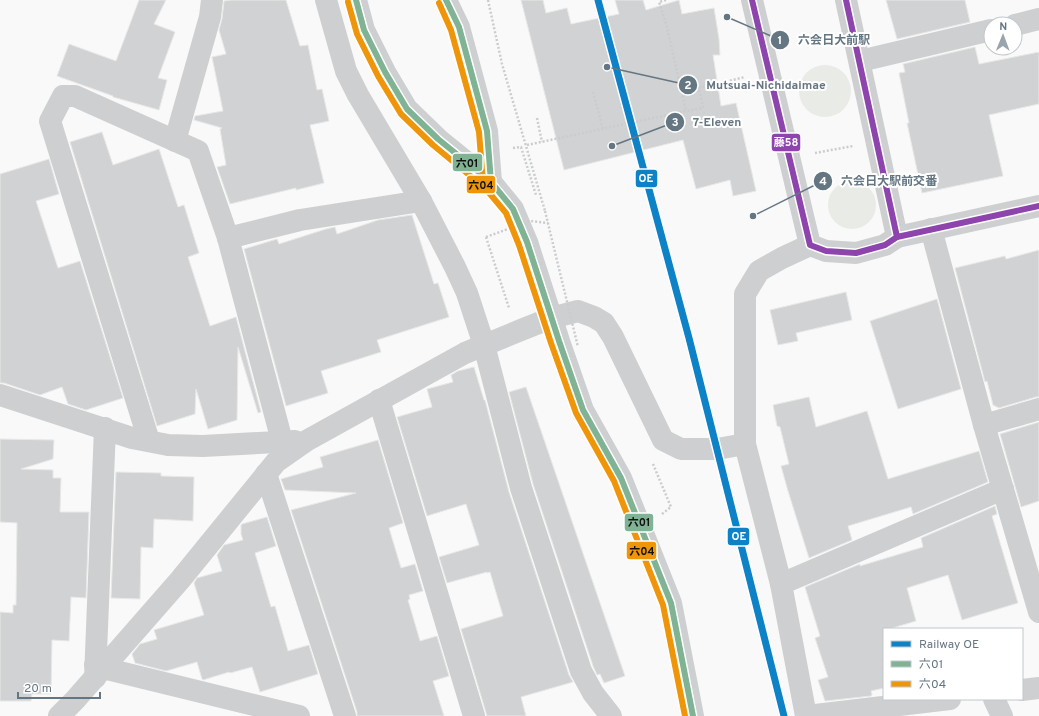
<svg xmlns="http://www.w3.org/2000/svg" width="1039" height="716" viewBox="0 0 1039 716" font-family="Overpass,'Noto Sans JP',sans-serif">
<rect width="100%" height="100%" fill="#f9f9f9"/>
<g fill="#e8ebe6">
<circle cx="825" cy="91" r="26"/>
<circle cx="852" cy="205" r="24"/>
</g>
<g fill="#d0d2d3" stroke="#e8e8e8">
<path d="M139,0H166L154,24L175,32L158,78L167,80L159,110L113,97V96L57,76L69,44L116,61Z"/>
<path d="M231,0H286L300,46L308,45L317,90L322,89L329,121L310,125L324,183L296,190V188L230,204L217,167L226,165L220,129L222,128L194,120L195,116L223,111L212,57L226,54L219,30L222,19L224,1Z"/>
<path d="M521,0H543L546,13L567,8L571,24L619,14L615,0H643L646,10L679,0L682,14L714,8L719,39L720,55H713L721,106L736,103L756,191L733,196L730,180L696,189L683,140L564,170Z"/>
<path d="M886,0H965L970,22L897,39Z"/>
<path d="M975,47L979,64L1039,52V104L989,115L1003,176L922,193L907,123H909L899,73L905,72L903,64Z"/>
<path d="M102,132L113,165L159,149L178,207L184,205L199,253L188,257L210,326L236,317L261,412L258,413L238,347L237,420L208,429L196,389L195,414L157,426L70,142Z"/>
<path d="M49,159L59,194L36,201L58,268L80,261L123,398L86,410L68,404L62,387L40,395L4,383H0V174Z"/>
<path d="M412,215L434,284L438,283L449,317L377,340L381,352L321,371L328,393L286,406L244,249L277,239L279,244L326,229L335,227L337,234L378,220Z"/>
<path d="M1039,250V397H1036L999,408L993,405L987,381L985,382L955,268L1005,256L1006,259Z"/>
<path d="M846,292L852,320L796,333L798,341L778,345L770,310Z"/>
<path d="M937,299L961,389L898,409L870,321Z"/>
<path d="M474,367L484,400H485L509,492L569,675L573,682L521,697L526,716H487L461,629L503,616L490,572L487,573V572L447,583L439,557L479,545L466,504L427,516L397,417L432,407L427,389L453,382L451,375L458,371Z"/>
<path d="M526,387L625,676L604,683L600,674L597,675L593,666L533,484L509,392Z"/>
<path d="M809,397L816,427L867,411L888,479L979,451L988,482L913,514L911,507L848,526L852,540L809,558L788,491L781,466L789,464L780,427L777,426L773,405Z"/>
<path d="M1039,422V501L1021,507L1000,434Z"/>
<path d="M0,439L54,440L53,459L21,469L53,470V478H61L60,512H89L86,598L71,597L69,641L52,640L51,694H32L31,701H0V612L13,613V605H16L17,523L0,522Z"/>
<path d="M378,440L403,523L389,528L401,568L415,564L423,591L409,595L410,599L408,600L420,641L437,636L449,676L433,681L444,716H357V712L291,510L356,493L285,490L281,479L323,467L320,457Z"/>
<path d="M116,472L161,473V476L194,477L193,521L154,519L153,548L141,547L140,599L111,598Z"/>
<path d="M995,506L997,514L992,516L1018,603L962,620L948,575L907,588L916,621L889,629H884V688L871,691L872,695L871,696L825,701L818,680L828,677L815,638L820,636L805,587L860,564V566L923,547L921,538Z"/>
<path d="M267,517L276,546L255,553L271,607L275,606L288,651L309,645L318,674L260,692L252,667L230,673L229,672L203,680L202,679L197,662L166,671L135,663L132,654L140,644L157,639L154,630L204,615L194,583L197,578L222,571L217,555L224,545L243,540L241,534V525L242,524Z"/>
</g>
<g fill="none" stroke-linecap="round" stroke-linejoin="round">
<g stroke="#cbcccd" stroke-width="2.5" stroke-dasharray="2 2" stroke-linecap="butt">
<path d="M488,0L502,64L545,211"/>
<path d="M666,0L659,2L667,27L686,111"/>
<path d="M593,92L603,129"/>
<path d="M537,118L542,142"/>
<path d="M527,145L686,111L703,108L699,88L745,77"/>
<path d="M513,148L521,147L536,195"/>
<path d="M815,153L853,146"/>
<path d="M486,237L509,308"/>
<path d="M653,464L671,507L662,514"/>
</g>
<g stroke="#cecfd0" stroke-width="22">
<path d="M326,0L346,71L358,95L421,201L455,267L467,293L484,345L521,488L581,671L593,693L611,716"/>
<path d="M356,0L364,30L385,72L407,109L438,139L491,182L513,209L527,242L559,341L583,410L621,478L671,603L693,716"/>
<path d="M446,0L459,27L487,131L491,182"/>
<path d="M752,0L804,220L810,245L826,251L856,253L885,245L897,237L846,0"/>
<path d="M1015,25L1039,19"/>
<path d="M860,61L991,30"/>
<path d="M175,141L210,17L212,0"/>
<path d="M931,229L984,425L1039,612"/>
<path d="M897,237L1039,206"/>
<path d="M228,238L300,220L421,201"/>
<path d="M0,395L132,438L168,445L203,446L295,441"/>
<path d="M379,400L474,716"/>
<path d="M984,425L1039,409"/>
<path d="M149,441L50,121L63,96H75L198,151L228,238L282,441"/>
<path d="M745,444L781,584L806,716"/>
<path d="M266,474L345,716"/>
<path d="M781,584L1003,489"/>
<path d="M95,665L103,668L299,716"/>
<path d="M95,678L105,428"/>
<path d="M1022,690L1039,688"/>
<path d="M994,699L1002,716"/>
<path d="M59,716L75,700L180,580L276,462L306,441L465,353L521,330L551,318L578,311L594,317L604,323L613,337L663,440L681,449H717L745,444V294L759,271L782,258L810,245"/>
<path d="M807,716L950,699"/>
</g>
<g stroke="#cbcccd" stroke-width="2.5" stroke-dasharray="2 2" stroke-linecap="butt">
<path d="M545,211L578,347"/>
<path d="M486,237L530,221L548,223"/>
</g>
<defs>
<g id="bus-1">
<path d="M356,0L364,30L385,72L407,109L438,139L491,182L513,209L527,242L559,341L583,410L621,478L671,603L693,716"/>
<path d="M446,0L459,27L487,131L491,182"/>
</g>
<g id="bus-2">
<path d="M348,2L357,34L378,76L401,114L433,145L485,188L506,213L519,245L551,343L576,413L614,481L663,605L685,716"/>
<path d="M439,3L451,30L479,132L483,183"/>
</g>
<g id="bus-3">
<path d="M752,0L810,245L826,251L856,253L885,245L897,237L846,0"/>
<path d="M897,237L1039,206"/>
</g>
</defs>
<use href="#bus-1" stroke="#fff" stroke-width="9"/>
<use href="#bus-2" stroke="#fff" stroke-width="9"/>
<use href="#bus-3" stroke="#fff" stroke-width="9"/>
<use href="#bus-1" stroke="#7fb393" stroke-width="6"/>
<use href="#bus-2" stroke="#ef9509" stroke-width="6"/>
<use href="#bus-3" stroke="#8e44ad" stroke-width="6"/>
<defs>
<path id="rail-1" d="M598,0L689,338L784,716"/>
</defs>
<use href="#rail-1" stroke="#fff" stroke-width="10"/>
<use href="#rail-1" stroke="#0d82c7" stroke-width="7"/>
</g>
<path fill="none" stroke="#657683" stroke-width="1.5" d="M727 17L780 40M607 67L688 85M612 146L675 122M753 216L823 181"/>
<g fill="#657683" stroke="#fff" stroke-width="1.5">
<circle cx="727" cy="17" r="4"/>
<circle cx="607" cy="67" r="4"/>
<circle cx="612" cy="146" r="4"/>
<circle cx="753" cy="216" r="4"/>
<circle cx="780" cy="40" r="10"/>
<circle cx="688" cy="85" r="10"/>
<circle cx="675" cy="122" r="10"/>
<circle cx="823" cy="181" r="10"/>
</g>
<g font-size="12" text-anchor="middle" font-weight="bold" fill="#fff">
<text x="780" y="44">1</text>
<text x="688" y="89">2</text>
<text x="675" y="126">3</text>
<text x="823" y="185">4</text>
</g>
<g font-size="12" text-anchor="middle" font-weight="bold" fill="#657683" stroke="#fff" stroke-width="4" stroke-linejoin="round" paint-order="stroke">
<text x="834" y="44">六会日大前駅</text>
<text x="766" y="89">Mutsuai-Nichidaimae</text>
<text x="717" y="126">7-Eleven</text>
<text x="889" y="185">六会日大駅前交番</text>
</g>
<g stroke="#fff" stroke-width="1.5">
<rect x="771" y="133" width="30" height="19" rx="4" fill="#8e44ad"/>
<rect x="452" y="153" width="31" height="19" rx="4" fill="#7fb393"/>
<rect x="635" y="169" width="23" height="19" rx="4" fill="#0d82c7"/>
<rect x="466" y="175" width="30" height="19" rx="4" fill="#ef9509"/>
<rect x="624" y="513" width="30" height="19" rx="4" fill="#7fb393"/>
<rect x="727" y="527" width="23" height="19" rx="4" fill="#0d82c7"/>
<rect x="626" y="541" width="31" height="19" rx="4" fill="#ef9509"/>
</g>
<g font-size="11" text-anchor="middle" font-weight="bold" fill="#fff">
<text x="786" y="146">藤58</text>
<text x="646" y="182">OE</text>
<text x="739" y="540">OE</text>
</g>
<g font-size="11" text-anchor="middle" font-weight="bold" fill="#111">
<text x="467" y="167">六01</text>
<text x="481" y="189">六04</text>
<text x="639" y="526">六01</text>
<text x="642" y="555">六04</text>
</g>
<rect x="883" y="628" width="140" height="72" fill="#ffffff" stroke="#c1c8cd"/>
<rect x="891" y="641" width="20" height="6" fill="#0d82c7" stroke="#c1c8cd"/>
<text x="919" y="648" font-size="12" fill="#657683">Railway OE</text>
<rect x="891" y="661" width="20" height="6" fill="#7fb393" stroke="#c1c8cd"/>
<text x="919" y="668" font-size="12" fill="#657683">六01</text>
<rect x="891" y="681" width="20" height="6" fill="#ef9509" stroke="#c1c8cd"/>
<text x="919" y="688" font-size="12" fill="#657683">六04</text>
<g transform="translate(1003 36) rotate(1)"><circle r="19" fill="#ffffff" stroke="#c1c8cd"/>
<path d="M0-3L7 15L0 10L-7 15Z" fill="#99a4ac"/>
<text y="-6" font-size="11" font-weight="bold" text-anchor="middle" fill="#657683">N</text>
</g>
<path d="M18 692v6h82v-6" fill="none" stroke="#657683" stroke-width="2"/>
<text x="24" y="692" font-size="12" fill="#657683" stroke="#ffffff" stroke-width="3" paint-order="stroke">20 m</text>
</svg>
